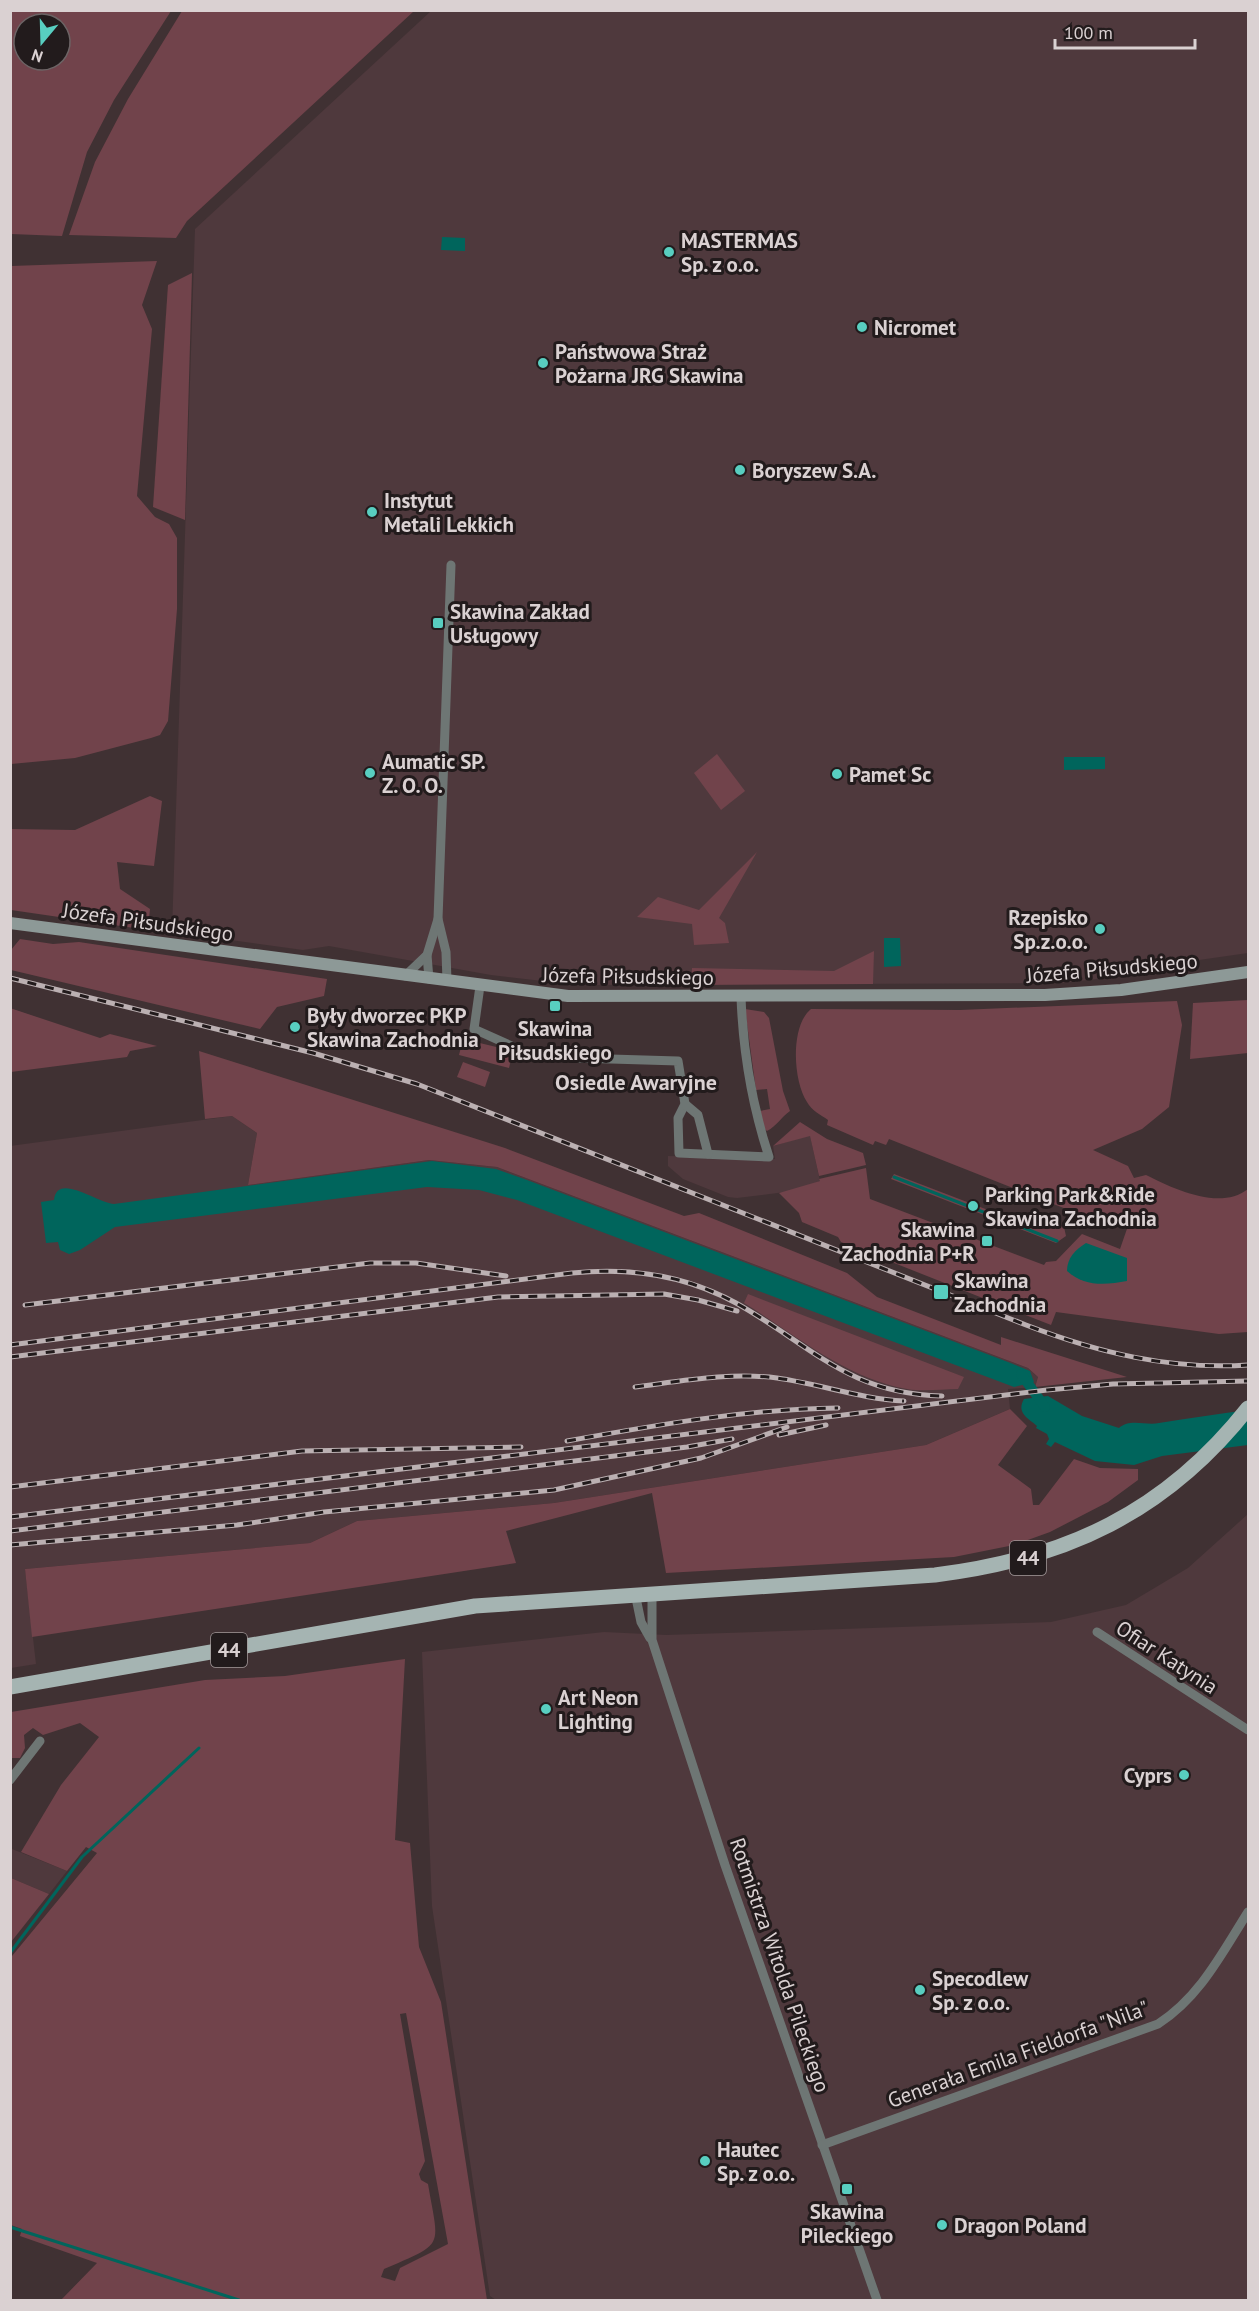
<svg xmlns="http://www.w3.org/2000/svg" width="1259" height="2311" viewBox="0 0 1259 2311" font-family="'PT Sans',sans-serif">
<rect width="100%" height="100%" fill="#403133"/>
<g fill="#4f393d">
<path d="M431,11H1248V953L1192,961V968L1062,983L577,985L491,975L329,946L303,950L172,932L195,229Z"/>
<path d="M232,1116L257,1133L248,1185L429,1160L497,1167L1028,1368L1038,1377L1035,1387L1008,1389L1010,1409L926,1445L554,1503L357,1521L310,1543L25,1569L36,1664L11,1668L10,1146Z"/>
<path d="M810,1135L820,1181L793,1191L737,1198L728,1197L683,1179L668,1166V1156L775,1159L773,1146Z"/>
<path d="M1248,1514V2300H496L490,2296L432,1906L422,1652L604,1632L666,1635L1051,1622L1126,1605L1188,1568Z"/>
<path d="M10,1847L12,1849L67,1871L49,1894L11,1878Z"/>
</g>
<g fill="#71434b" fill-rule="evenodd">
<path d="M10,11H171L114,100L87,152L62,236L11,234ZM24,24H60V60H24Z"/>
<path d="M182,11H414L187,221L176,238L69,235L95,162L128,99Z"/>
<path d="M157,261L142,305L152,329L137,496L155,517L169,524L177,538V609L168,721L160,735L151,738L75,758L11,764V266Z"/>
<path d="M192,273L185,520L153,507L168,285Z"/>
<path d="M717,754L745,791L721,810L694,773Z"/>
<path d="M150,796L162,801L154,866L117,862L120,889L150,909L148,930L11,910V829L75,830Z"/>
<path d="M757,852L719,918L725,923L729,943L694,945L692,924L637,917L658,897L699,910Z"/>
<path d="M20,939L53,944L79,942L327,979L324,996L277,1007L260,1029L11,970V950Z"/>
<path d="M874,951L873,984L691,985L692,968L834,971Z"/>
<path d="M1248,1000V1053L1190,1059L1193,1003Z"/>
<path d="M1177,1001L1182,1025L1169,1107L1142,1129L1093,1150L1128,1166L1134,1178L1146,1175C1174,1189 1220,1211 1248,1189V1332L1219,1334L1056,1312L1051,1325L841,1242L838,1237L802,1222L799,1213L779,1193L820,1181L819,1179L866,1168L870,1199L1044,1265L1046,1262L1056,1261L1082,1234L1120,1249L1129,1223L1101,1212L1095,1227L1086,1228L1089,1218L889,1139L886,1145L875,1141L873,1145L827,1125L828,1120C821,1115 811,1110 807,1102C793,1081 790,1026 811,1009L960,1010Z"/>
<path d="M10,1008L100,1038L110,1034L157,1046L130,1051L127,1057L11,1072Z"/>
<path d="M745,1009L764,1012L769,1018L783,1091L790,1111C781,1117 777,1126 767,1131L762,1127L760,1111L770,1109L767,1089L756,1090Z"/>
<path d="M463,1039L513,1051L509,1068L459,1055Z"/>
<path d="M199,1051L505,1148L684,1216L699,1213L847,1273L877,1297L1001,1345V1337L1127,1377L1035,1387L1038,1377L1028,1368L497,1167L429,1160L248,1185L257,1133L232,1116L205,1119Z"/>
<path d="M463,1062L490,1072L485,1087L457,1077Z"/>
<path d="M800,1122L827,1139L863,1153L866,1165L819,1176L810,1136L773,1146Z"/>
<path d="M894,1174L1030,1226L1034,1215L1064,1227L1066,1236L1056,1243L891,1179Z"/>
<path d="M748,1294L964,1377L958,1389C942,1389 924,1392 907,1389C845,1378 796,1335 744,1303Z"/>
<path d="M1010,1409L1027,1426L998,1465L1031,1489L1033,1505H1039L1074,1459L1100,1468L1138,1469V1480L1108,1502L1050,1532L1014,1545L954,1557L666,1573L652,1493L506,1531L516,1563L32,1637L25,1569L310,1543L357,1521L554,1503L926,1445Z"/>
<path d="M405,1659L395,1840L410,1843L419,1947L441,2002L487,2300H61L97,2263L20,2236L22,2229L11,2225V1962L12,1956L97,1853L86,1847L67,1871L21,1852L61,1785L99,1737L80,1723L43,1735L33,1728L24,1735L25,1748L20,1758H11V1712L205,1680L285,1676ZM406,2013L448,2244L400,2268L395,2281L381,2277L384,2269C446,2242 439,2249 428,2184L421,2180L419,2174L425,2161L400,2014Z"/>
<path d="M11,1878L49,1894L11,1942Z"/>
</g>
<g fill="#00655c">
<path d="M442,237L465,238V251L441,250Z"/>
<path d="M1064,757H1105V769L1064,770Z"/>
<path d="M884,938H900L901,966L884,967Z"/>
<path d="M432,1161L496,1169L527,1180L1008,1362L1030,1371L1034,1382L1014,1387L1006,1384L517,1200L479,1190L427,1187L115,1227L80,1250L69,1254L60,1250L58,1242L46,1243L41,1202L54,1200C57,1172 97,1203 114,1204Z"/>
<path d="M1086,1243L1127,1258V1281C1106,1285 1084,1287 1067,1271C1067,1258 1075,1250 1086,1243Z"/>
<path d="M1048,1396L1082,1416L1119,1428C1130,1418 1146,1426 1159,1423C1189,1418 1218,1414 1248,1410V1445L1162,1456L1134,1465L1095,1461L1055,1442L1051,1447L1046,1444L1049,1439L1047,1434L1036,1428L1037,1426C1028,1418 1016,1413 1024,1399Z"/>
</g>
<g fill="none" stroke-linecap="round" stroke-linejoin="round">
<g stroke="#00655c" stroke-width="3">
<path d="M894,1177L1057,1241"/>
<path d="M10,1953L82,1857L199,1748"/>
<path d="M10,2227L239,2300"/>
</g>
<path stroke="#00655c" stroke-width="10" d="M1021,1374L1045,1407"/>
<g stroke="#6e7674" stroke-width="9">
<path d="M427,955L429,979"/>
<path d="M405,976L427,955L438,919"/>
<path d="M447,981L446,952L438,919L451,565"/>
<path d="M480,986L474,1029L527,1053L577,1058L678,1061L685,1104L678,1118L679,1153L769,1157C752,1105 743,1051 741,997"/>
<path d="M685,1104L698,1115L708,1154"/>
<path d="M652,1592V1640L725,1865L877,2300"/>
<path d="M635,1593L641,1622L650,1638"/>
<path d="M1097,1632L1248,1730"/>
<path d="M10,1780L40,1741"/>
<path d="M822,2145L1158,2024C1200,1997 1222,1953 1248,1912"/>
</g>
<path stroke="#8d9997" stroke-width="12" d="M10,923L568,996L1045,995L1121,990L1248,972"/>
<path stroke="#a5b4b2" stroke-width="15" d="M10,1687L475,1606L935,1575C1066,1559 1166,1512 1248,1408"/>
<defs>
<g id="rail">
<path d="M10,978L313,1053L417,1084L1026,1325C1099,1353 1170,1370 1248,1365"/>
<path d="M25,1305L370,1263H416L506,1276"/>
<path d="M10,1345L572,1273C630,1267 685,1275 736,1303C811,1345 848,1394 942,1396"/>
<path d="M10,1357L498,1297L664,1294L698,1300L737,1311"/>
<path d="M635,1387C682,1381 730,1372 777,1378C820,1384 861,1399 904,1401"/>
<path d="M779,1435L826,1425"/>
<path d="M567,1441C656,1425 747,1409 838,1408"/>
<path d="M10,1487L302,1451L521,1447"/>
<path d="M10,1517L1047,1390L1113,1384L1248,1381"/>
<path d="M10,1531L687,1447L732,1439"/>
<path d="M10,1545L237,1525L324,1512L554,1490L701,1458L787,1427"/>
</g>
</defs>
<use href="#rail" stroke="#bbb0b2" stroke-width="5"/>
<use href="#rail" stroke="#221b1c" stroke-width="3" stroke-dasharray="9" stroke-linecap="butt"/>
</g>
<g fill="#58cec0" stroke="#221b1c" stroke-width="2">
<circle cx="669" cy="252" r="6"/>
<circle cx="862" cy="327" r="6"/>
<circle cx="543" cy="363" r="6"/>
<circle cx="740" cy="470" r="6"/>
<circle cx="372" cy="512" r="6"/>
<rect x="432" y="617" width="12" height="12" rx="3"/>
<circle cx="370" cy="773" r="6"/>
<circle cx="837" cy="774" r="6"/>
<circle cx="1100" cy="929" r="6"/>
<rect x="549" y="1000" width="12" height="12" rx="3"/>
<circle cx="295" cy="1027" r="6"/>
<circle cx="973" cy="1206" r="6"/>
<rect x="981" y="1235" width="12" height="12" rx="3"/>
<rect x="933" y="1284" width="16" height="16" rx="3"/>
<circle cx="546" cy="1709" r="6"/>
<circle cx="1184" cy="1775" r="6"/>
<circle cx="920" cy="1990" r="6"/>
<circle cx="705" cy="2161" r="6"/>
<rect x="841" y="2183" width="12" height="12" rx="3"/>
<circle cx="942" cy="2225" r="6"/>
</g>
<g text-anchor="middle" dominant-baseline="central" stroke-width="6" stroke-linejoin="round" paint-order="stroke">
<g fill="#221b1c" stroke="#a39a9b" stroke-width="1.5">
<rect x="1010" y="1541" width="36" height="34" rx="4.5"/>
<rect x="211" y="1633" width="36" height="34" rx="4.5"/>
</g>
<g font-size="20" font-weight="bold" fill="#dad1d2">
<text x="1028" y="1558">44</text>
<text x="229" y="1650">44</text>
</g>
<g font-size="21" font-weight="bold" fill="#dad1d2" stroke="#221b1c" text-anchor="start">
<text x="681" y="240">MASTERMAS<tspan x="681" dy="24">Sp. z o.o.</tspan></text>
<text x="874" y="327">Nicromet</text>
<text x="555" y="351">Państwowa Straż<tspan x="555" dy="24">Pożarna JRG Skawina</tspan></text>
<text x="752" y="470">Boryszew S.A.</text>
<text x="384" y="500">Instytut<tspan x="384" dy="24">Metali Lekkich</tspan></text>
<text x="450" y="611">Skawina Zakład<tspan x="450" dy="24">Usługowy</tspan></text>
<text x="382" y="761">Aumatic SP.<tspan x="382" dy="24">Z. O. O.</tspan></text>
<text x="849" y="774">Pamet Sc</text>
<text x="1088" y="917" text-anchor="end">Rzepisko<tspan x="1088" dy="24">Sp.z.o.o.</tspan></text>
<text x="307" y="1015">Były dworzec PKP<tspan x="307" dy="24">Skawina Zachodnia</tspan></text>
<text x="555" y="1028" text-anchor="middle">Skawina<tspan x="555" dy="24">Piłsudskiego</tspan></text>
<text x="985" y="1194">Parking Park&amp;Ride<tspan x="985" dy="24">Skawina Zachodnia</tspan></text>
<text x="975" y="1229" text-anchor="end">Skawina<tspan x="975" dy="24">Zachodnia P+R</tspan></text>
<text x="954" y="1280">Skawina<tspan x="954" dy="24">Zachodnia</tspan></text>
<text x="558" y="1697">Art Neon<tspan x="558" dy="24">Lighting</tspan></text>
<text x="1172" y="1775" text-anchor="end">Cyprs</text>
<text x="932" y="1978">Specodlew<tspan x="932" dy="24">Sp. z o.o.</tspan></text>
<text x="717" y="2149">Hautec<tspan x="717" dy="24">Sp. z o.o.</tspan></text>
<text x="847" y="2211" text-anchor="middle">Skawina<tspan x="847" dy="24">Pileckiego</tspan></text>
<text x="954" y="2225">Dragon Poland</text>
</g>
<g font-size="21" fill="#dad1d2" stroke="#221b1c">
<text transform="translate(148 922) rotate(8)">Józefa Piłsudskiego</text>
<text transform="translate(1112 968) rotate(-5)">Józefa Piłsudskiego</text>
<text transform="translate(628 976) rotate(1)">Józefa Piłsudskiego</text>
<text transform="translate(1167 1657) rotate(33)">Ofiar Katynia</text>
<text transform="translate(780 1965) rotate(71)">Rotmistrza Witolda Pileckiego</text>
<text transform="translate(1018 2054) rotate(-20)">Generała Emila Fieldorfa "Nila"</text>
</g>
<g font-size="22" font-weight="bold" fill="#dad1d2" stroke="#221b1c">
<text x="636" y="1082">Osiedle Awaryjne</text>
</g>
</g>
<rect width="1259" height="2311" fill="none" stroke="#dad1d2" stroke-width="24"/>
<g transform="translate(42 42) rotate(199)"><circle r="28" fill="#221b1c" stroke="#6c6465" stroke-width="1.5"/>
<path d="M0-4.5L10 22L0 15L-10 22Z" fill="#58cec0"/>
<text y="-9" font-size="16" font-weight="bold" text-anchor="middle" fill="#dad1d2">N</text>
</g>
<path d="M1055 39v9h140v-9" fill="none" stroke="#dad1d2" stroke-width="3"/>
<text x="1064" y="39" font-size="18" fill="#dad1d2" stroke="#221b1c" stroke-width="4.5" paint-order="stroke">100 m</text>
</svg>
